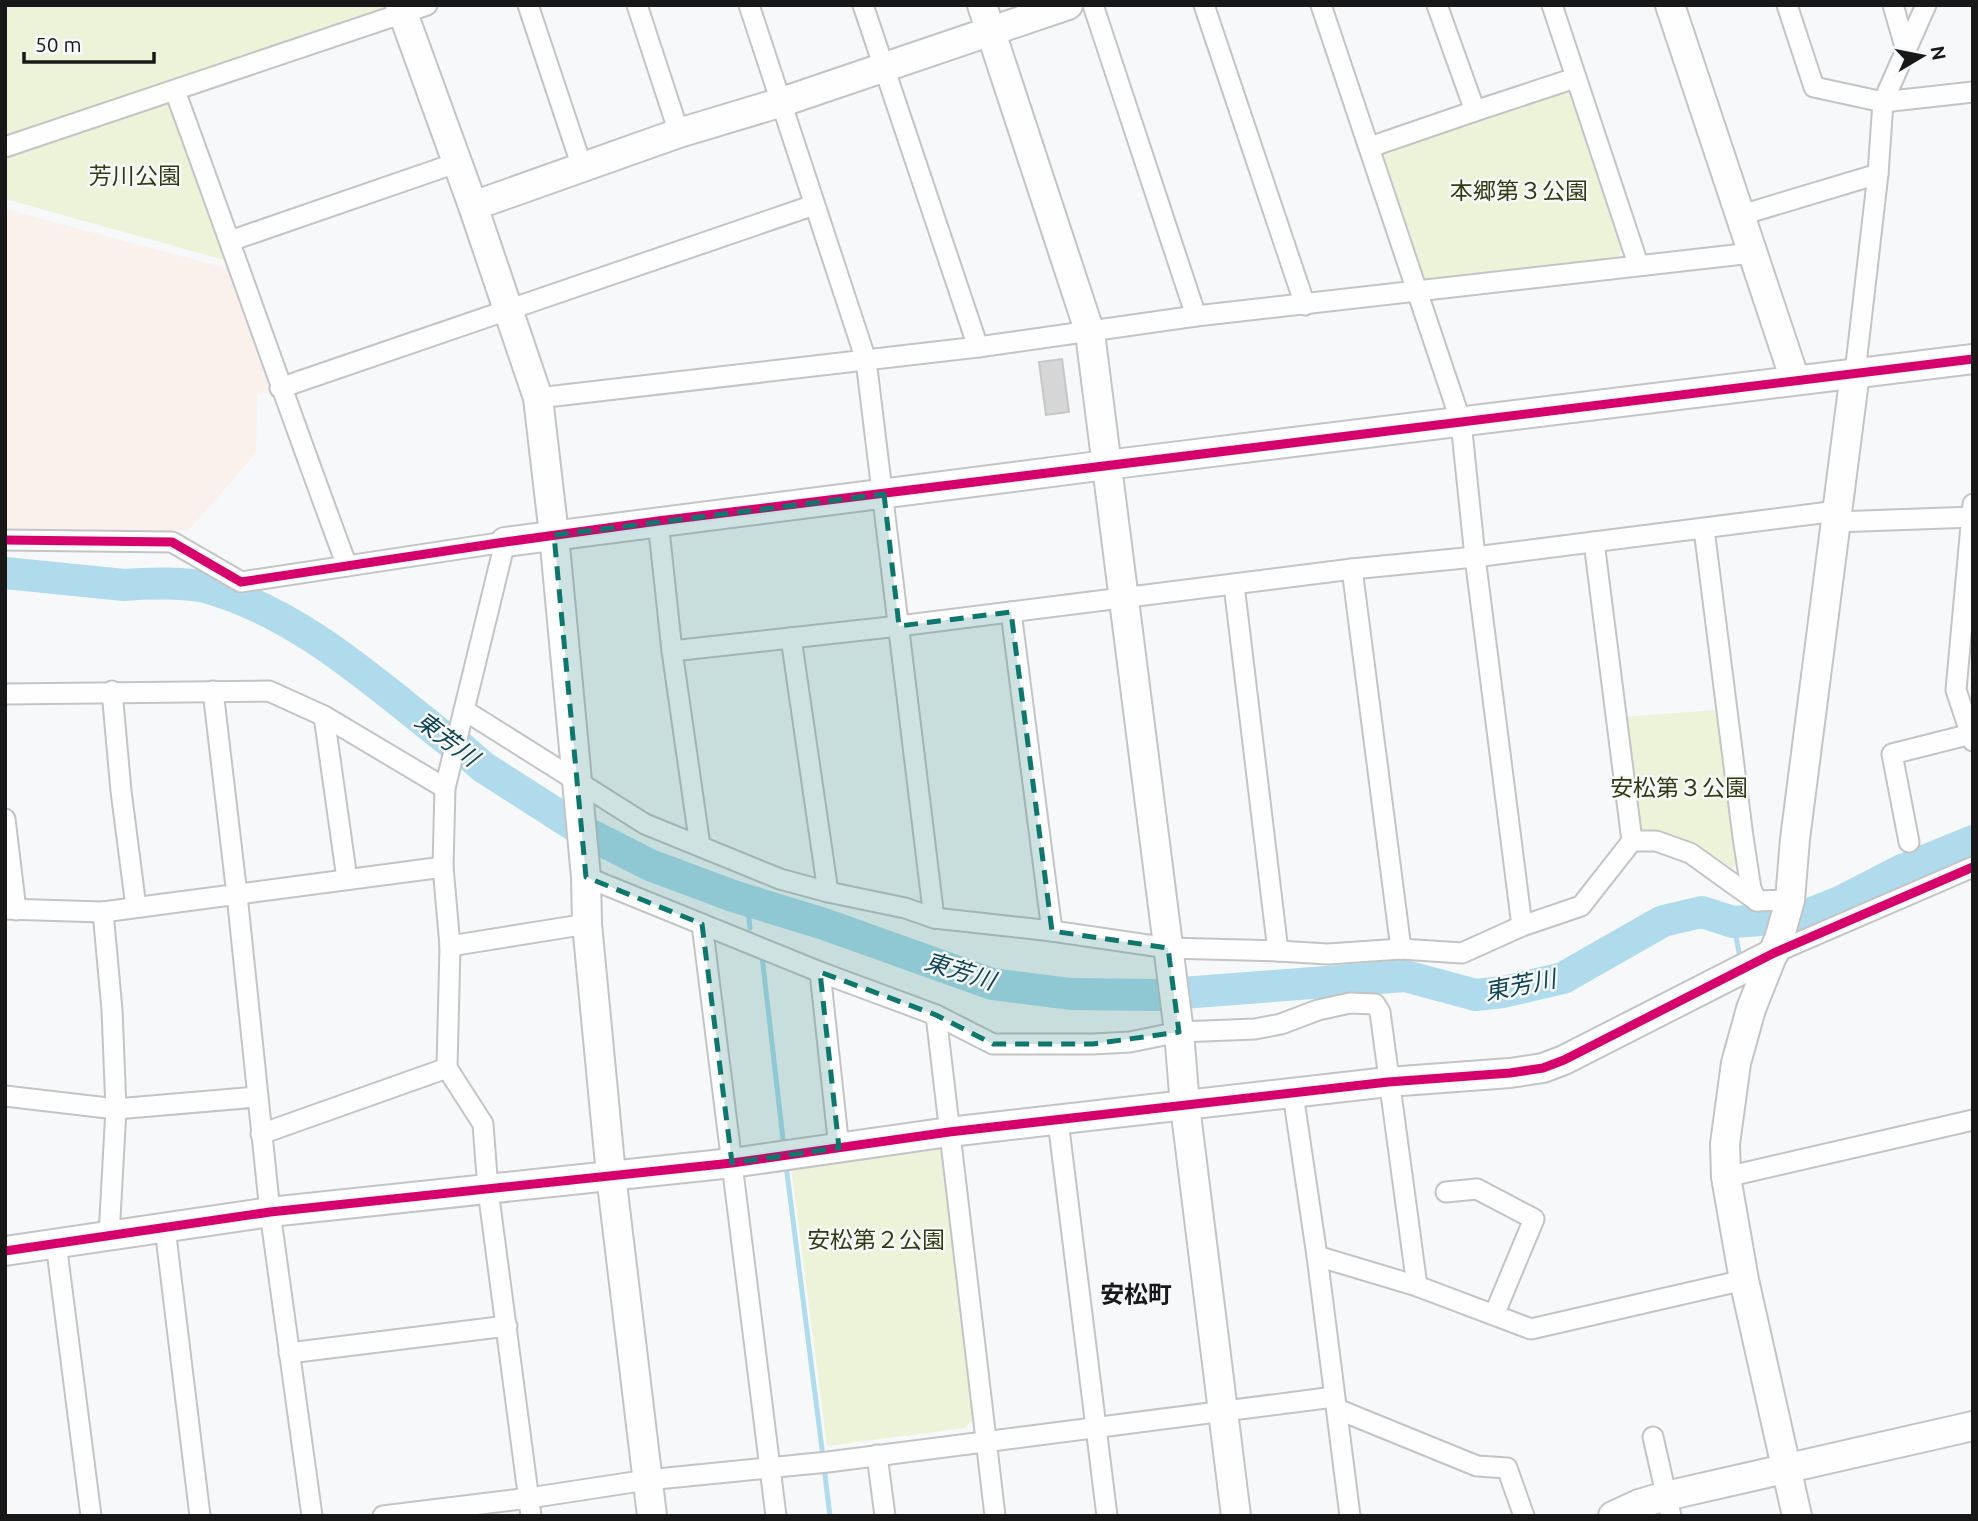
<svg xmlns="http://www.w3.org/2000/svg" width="1978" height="1521" viewBox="0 0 1978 1521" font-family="Ubuntu,'Noto Sans JP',sans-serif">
<rect width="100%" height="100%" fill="#f7f8f9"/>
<path fill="#faf0ec" d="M5,209L233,270L272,391L257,395L256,453L189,530L5,531Z"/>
<g fill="#edf3d8">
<path d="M5,5H385L380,14L5,137Z"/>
<path d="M1568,88L1623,248L1617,259L1426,282L1416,275L1381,154Z"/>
<path d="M171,101L228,261L5,199V154Z"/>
<path d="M1716,710L1738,863L1728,871L1637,833L1623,717Z"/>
<path d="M934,1143L941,1150L973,1419L965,1428L827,1446L791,1167Z"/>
</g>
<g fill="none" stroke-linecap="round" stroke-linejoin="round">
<g stroke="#b0dbec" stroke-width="5">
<path d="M747,900L750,928"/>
<path d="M1733,922L1740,957"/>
<path d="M762,956L784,1148"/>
<path d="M786,1165L823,1457"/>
<path d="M824,1467L830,1516"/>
</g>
<path stroke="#b0dbec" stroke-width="32" d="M5,573L124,585C146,583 188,582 209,588C303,615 379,687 454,745L459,746L483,767L583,831L650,865L733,896L824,924L992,984L1071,994L1156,995L1405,976L1476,995L1503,992L1563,978L1663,921L1702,912L1733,922L1802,917L1840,902L1902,870L1973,841"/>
</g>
<path fill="#d6d6d6" stroke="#c6c6c6" stroke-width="2" d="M1062,359L1069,412L1046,415L1039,362Z"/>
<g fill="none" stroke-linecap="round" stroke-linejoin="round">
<defs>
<g id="street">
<path d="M528,5L582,167"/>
<path d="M637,5L679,133"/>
<path d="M749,5L866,360L934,918"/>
<path d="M863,5L978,347"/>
<path d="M1093,5L1196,316"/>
<path d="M1204,5L1305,305"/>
<path d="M1321,5L1461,422L1475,557L1522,926"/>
<path d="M1552,5L1638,264"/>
<path d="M1787,5L1814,87L1883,102L1973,92"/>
<path d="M1893,5L1906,50"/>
<path d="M175,91C233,249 288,408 347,566"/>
<path d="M1475,111L1575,78"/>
<path d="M5,147L427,5"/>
<path d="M1370,147L1475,111L1437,5"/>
<path d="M1738,216L1878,174"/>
<path d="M230,241L456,163"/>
<path d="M1855,373L1878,174L1883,102L1926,5"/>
<path d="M280,388L814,205"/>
<path d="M538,398L978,347L1196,316L1752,253"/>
<path d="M1973,504L1956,690L1973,741"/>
<path d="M658,521L672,651L700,846"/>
<path d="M1835,522L1973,517"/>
<path d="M1704,529L1743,837L1751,889L1757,901"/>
<path d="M5,540L172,542L241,582L505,542L445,788L443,867L450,946L447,1068L483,1124L488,1190L531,1516"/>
<path d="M1352,569L1401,949"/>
<path d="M1234,585L1278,951"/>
<path d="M1011,612L1052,931"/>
<path d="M791,638L828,892"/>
<path d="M672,651L899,626L1352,569L1475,557L1837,511"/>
<path d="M112,691L121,791L136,907"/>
<path d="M213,691L237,895L270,1212L312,1516"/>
<path d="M5,694L269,691L324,716L445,788"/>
<path d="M464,710L645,824L780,879L828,892L905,908L934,918L1052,931L1168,948L1278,951L1328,954L1401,949L1462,953L1522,926L1581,906L1632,841L1594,542"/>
<path d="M324,716L347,879"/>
<path d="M5,819L16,910"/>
<path d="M1632,841H1656L1690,853L1757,901L1790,900"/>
<path d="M1909,842L1892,754L1971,734"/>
<path d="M586,877L820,972L936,1015L993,1044H1093L1130,1042L1179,1032L1255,1029L1281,1024L1318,1010L1350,1003L1375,1004L1380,1012L1417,1286"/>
<path d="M5,909L103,912L443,867"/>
<path d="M103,912L112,1010L116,1109L109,1236"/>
<path d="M702,924L776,1516"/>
<path d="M450,946L587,924"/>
<path d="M1774,953L1973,867"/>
<path d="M820,972L839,1148"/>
<path d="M936,1015L995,1516"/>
<path d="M1293,1094L1317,1256L1350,1516"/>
<path d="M5,1096L116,1109L257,1097"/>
<path d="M1058,1121L1107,1516"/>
<path d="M261,1134L447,1068"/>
<path d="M1726,1177L1973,1120"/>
<path d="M1446,1192L1477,1189L1534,1219L1494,1315"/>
<path d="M165,1228L200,1516"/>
<path d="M56,1243L91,1516"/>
<path d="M1317,1256L1417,1286L1531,1329L1744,1280"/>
<path d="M289,1353L507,1326"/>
<path d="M1337,1409L1477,1466L1507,1468L1524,1516"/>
<path d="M1653,1437L1671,1516"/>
<path d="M877,1455L885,1516"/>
<path d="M383,1516L529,1498L647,1480L828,1462L1334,1397"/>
</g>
<g id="secondary">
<path d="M400,5L473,206L538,398L554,535L586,877L587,924L611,1175L652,1516"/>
<path d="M982,5L1090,333L1179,1032L1185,1106L1236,1516"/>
<path d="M1670,5L1795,380"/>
<path d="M473,206L679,133L782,102L1068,5"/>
<path d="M505,542L1106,465L1973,359"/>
<path d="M5,1251L270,1212L732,1163L949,1132L1388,1082L1510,1073L1543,1068L1564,1060L1774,953"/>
<path d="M1613,1516L1639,1504L1666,1496L1973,1426"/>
<path d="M1797,1516L1744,1280L1726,1177L1725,1144L1736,1063L1751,1009L1780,936L1790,900L1795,839L1855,373"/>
</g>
</defs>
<use href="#street" stroke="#c3c4c5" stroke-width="23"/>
<use href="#secondary" stroke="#c3c4c5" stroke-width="32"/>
<use href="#street" stroke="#fefefe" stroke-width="19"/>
<use href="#secondary" stroke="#fefefe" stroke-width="28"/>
<defs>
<g id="cycleway">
<path d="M5,540L172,542L241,582L505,542L658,521L1973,359"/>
<path d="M5,1251L270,1212L732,1163L949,1132L1388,1082L1510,1073L1543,1068L1564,1060L1774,953L1973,867"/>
</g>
</defs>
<use href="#cycleway" stroke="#f6f8fa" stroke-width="13"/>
<use href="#cycleway" stroke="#d6006c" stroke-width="9"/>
</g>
<path fill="#0f766e" fill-opacity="0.2" stroke="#0f766e" stroke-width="5" stroke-dasharray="14 9" stroke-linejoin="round" d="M884,494L899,626L1011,612L1052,931L1168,948L1179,1032L1093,1044H993L936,1015L820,972L839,1148L732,1163L702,924L586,877L554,535Z"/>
<g text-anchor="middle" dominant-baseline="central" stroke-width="5" stroke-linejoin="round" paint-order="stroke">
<g font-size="23" fill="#333a12" stroke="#f6f8fa">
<text x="135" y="175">芳川公園</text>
<text x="1519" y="190">本郷第３公園</text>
<text x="1679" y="787">安松第３公園</text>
<text x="876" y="1239">安松第２公園</text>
</g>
<g font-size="24" font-style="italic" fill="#104556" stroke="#f6f8fa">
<text transform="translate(447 739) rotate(37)">東芳川</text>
<text transform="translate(960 971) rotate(17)">東芳川</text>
<text transform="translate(1520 985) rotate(-11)">東芳川</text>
</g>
<g font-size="24" font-weight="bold" fill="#181819" stroke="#f6f8fa">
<text x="1136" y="1294">安松町</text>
</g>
</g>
<rect width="1978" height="1521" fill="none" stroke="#181819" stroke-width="14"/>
<g transform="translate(1922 56) rotate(80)" stroke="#f6f8fa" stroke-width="5" paint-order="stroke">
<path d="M0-5L12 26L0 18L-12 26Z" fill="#181819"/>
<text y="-10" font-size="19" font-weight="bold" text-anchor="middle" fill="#181819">N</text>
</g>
<path d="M24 52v10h130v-10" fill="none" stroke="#181819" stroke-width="3.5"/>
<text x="35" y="52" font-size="21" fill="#181819" stroke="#f6f8fa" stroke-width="5" paint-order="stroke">50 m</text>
</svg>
